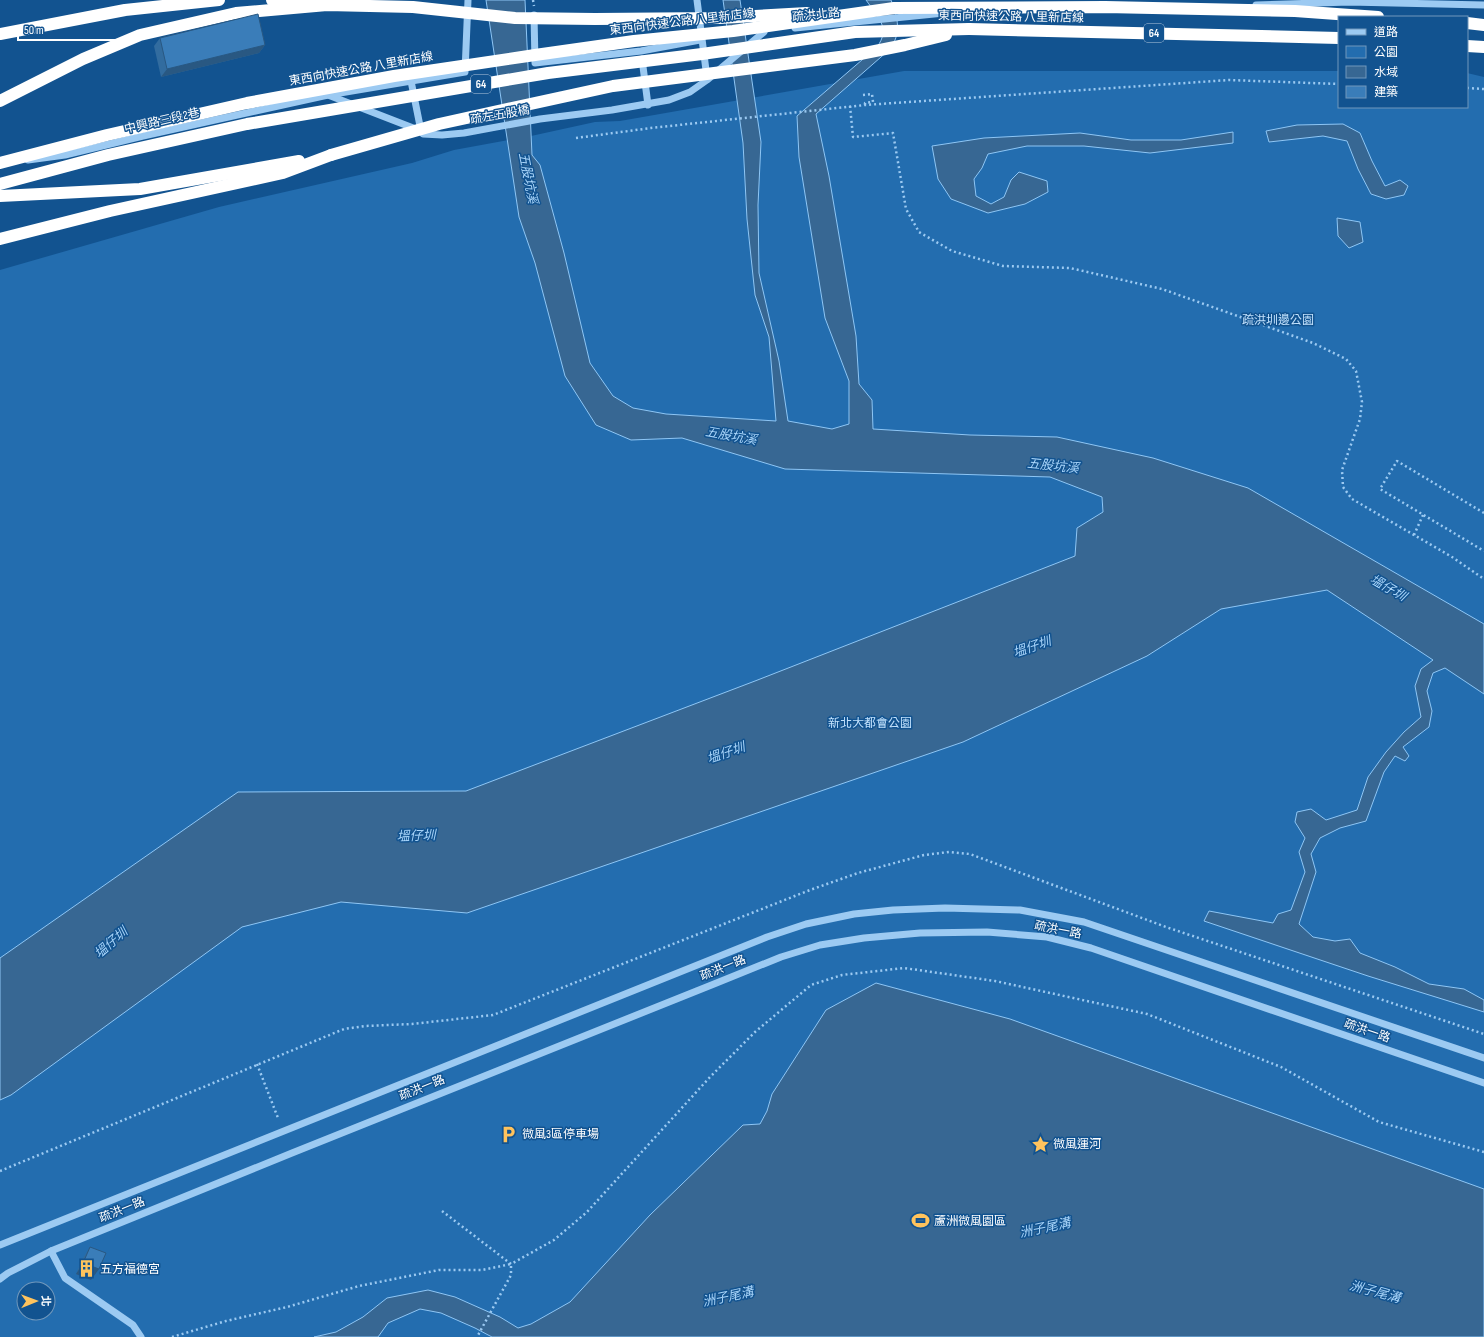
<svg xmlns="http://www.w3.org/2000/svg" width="1484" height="1337" viewBox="0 0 1484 1337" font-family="'Sofia Sans Condensed','Noto Sans TC',sans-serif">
<rect width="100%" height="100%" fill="#125390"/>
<path fill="#236daf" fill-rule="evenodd" d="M904,71H1339V107H1467V73L1484,77V1337H0V270L219,207L412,163L454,150L531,136L595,122L620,121ZM24,1289H48V1313H24Z"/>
<g fill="#376793" stroke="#8ec6f5">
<path d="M486,0H525L532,155L540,165L564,253L590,363L613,396L633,408L666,414L776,421L769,337L755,295L747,219L743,143L723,0H740L761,142L758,205L759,273L779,361L788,421L832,429L849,424V381L825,318L799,157L797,116L877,47C891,28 878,17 866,0H891C898,18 902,34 889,50L816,114L829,176L856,336L859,384L872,400L873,429L970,435L1057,437L1153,458L1248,488L1484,624V694L1445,668L1433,673L1427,691L1432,711L1429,727L1403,747L1409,756L1405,761L1395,756L1384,772L1366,821L1340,828L1320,838L1311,854L1316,872L1299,924L1313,937L1335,941L1350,939L1360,953L1395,967L1429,984L1464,989L1484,1000V1012L1368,976L1204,921L1209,911L1273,923L1278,914L1291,910L1305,872L1299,852L1305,838L1295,822L1297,812L1311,809L1326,820L1357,810L1368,777L1386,752L1404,732L1421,717L1415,686L1421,669L1433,660L1327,590L1221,609L1147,656L963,742L467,913L341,902L242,927L11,1095L0,1100V958L238,792L466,791L755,681L1075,556L1077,528L1103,512L1102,497L1050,477L785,469L682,438L631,440L596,425L565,376L535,263L519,217Z"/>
<path d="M1343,124L1360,133L1372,161L1385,186L1400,180L1408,186L1404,195L1386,199L1371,194L1358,169L1347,141L1323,136L1269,142L1266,131L1297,125Z"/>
<path d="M1233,132V143L1150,153L1084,146H1027L988,154L982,168L974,179L976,196L991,204L1004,197L1011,180L1019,172L1047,181L1048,192L1025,204L988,213L951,199L938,179L932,146L984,138L1080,133L1131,140H1181Z"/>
<path d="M1337,218L1360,222L1363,242L1349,248L1338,236Z"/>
<path d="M876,983L1010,1019L1484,1189V1337H492L475,1328L441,1313L420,1309L388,1323L378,1337H314L336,1332L363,1317L387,1298L428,1290L455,1297L500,1317L518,1328L531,1324L570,1302L650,1215L743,1125L760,1124L767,1111L772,1094L826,1010Z"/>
</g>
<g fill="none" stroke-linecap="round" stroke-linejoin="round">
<g stroke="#9ccaf2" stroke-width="2.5" stroke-dasharray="2 3" stroke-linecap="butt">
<path d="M533,0L534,6"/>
<path d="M1467,88L1484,89"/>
<path d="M863,95L872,94L873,102L865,103V105"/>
<path d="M850,106L853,137L893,133L906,209L919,232L952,251L1003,266L1070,268L1162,289L1313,343L1346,359L1356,371L1362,402L1360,419L1342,470L1343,487L1352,499L1452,557L1484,579"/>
<path d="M576,138L651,128L865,105L1229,80L1339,84"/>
<path d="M1484,513L1397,461L1380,489L1484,551"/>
<path d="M1414,535L1423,515"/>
<path d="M257,1064L278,1118"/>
<path d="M0,1171L344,1029L365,1026L412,1024L493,1015L810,890L858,873L924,855L949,852L970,854L1166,927L1484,1034"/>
<path d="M442,1211L511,1264L554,1240L587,1212L710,1077L755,1032L811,985L842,975L904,968L995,981L1147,1014L1281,1067L1379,1122L1484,1152"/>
<path d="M172,1337L226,1321L287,1307L359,1286L439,1270H482L511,1264V1275L477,1337"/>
</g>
<g stroke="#9ccaf2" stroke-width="7">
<path d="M697,0L707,78"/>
<path d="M1256,5L1349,2L1484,5"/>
<path d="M534,15L535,63L641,51L700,40"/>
<path d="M795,28L944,13"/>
<path d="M642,59L648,105"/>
<path d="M411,81L421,131"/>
<path d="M328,95L421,131L423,134L442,135L464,133L540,119L612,110L669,100L690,92L707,80L764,32"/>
<path d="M28,160L65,155L143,136L328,95L465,72L468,0"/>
<path d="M0,1245L767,937L806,924L854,914L893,910L945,908L1020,910L1084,922L1484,1058"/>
<path d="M51,1251L65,1278L133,1325L141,1337"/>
<path d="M0,1279L8,1273L51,1251L292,1153L714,984L781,957L820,945L864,938L920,933L987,932L1047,937L1091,948L1484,1083"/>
</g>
<g stroke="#fff" stroke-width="12">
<path d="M272,0L310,3"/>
<path d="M1467,23L1484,25"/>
<path d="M969,29L1339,38"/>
<path d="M0,34L125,10L219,0"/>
<path d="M1467,46L1484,47"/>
<path d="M0,196L140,189L299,161"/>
<path d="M0,239L110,211L283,173L331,155"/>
</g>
<g stroke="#fff" stroke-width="12">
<path d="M0,101L83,59L140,35L236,13L327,5L413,7L515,18L595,19L719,18L807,13"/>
<path d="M331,155L439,124L613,86L855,55L905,45L946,35"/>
<path d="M0,163L107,135L247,103L394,76L535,55L634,41L733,31L894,8L1105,7L1295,11L1378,17"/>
<path d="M0,184L108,155L247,124L548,73L702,54L855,32L969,29"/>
</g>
</g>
<g fill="#326c9f">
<path d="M160,38L265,45L259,53L161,77L154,46Z"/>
<path d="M90,1247L91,1280L76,1274L83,1258Z"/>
</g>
<g fill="#295882">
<path d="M265,45L259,53L161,77L167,69Z"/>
<path d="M83,1263L99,1269L91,1280L76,1274Z"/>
</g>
<g fill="#3a7db9" stroke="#295882">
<path d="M258,14L265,45L167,69L160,38Z"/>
<path d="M90,1247L106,1253L99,1269L83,1263Z"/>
</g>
<defs>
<symbol id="parking-bare" viewBox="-9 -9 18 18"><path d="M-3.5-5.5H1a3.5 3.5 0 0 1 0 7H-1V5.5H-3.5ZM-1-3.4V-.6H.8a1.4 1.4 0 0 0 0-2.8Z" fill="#ffc35d" stroke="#125390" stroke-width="2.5" paint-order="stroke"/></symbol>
<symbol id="sight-bare" viewBox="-9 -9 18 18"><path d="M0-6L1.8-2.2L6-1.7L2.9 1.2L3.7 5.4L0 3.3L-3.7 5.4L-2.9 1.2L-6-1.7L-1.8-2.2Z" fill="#ffc35d" stroke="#125390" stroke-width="2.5" paint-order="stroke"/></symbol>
<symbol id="stadium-bare" viewBox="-9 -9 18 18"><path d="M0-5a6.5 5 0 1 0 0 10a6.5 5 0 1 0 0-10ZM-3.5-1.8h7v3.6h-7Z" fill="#ffc35d" stroke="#125390" stroke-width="2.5" paint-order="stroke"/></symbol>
<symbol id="building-bare" viewBox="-9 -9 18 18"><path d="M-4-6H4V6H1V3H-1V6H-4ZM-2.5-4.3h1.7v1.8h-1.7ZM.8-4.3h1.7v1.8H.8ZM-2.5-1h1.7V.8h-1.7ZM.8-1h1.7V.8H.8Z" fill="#ffc35d" stroke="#125390" stroke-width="2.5" paint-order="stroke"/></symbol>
</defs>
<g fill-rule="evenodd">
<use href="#parking-bare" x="496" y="1122" width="25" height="25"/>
<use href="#sight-bare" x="1028" y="1132" width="25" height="25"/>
<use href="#stadium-bare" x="908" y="1208" width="25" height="25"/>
<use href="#building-bare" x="74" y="1256" width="25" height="25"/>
</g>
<g text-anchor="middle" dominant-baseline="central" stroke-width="3" stroke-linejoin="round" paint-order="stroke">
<g fill="#125390" stroke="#b8cbde" stroke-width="1">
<rect x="1144" y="24" width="20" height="18" rx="3"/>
<rect x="471" y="75" width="20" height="18" rx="3"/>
</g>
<g font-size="11" font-weight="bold" fill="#fff">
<text x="1154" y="33">64</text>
<text x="481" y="84">64</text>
</g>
<g font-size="12" fill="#fff" stroke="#125390">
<text transform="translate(816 15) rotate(-6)">疏洪北路</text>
<text transform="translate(1011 17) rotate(1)">東西向快速公路 八里新店線</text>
<text transform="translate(682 22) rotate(-7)">東西向快速公路 八里新店線</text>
<text transform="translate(361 69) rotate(-10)">東西向快速公路 八里新店線</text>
<text transform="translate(500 115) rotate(-10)">疏左五股橋</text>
<text transform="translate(162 121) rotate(-13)">中興路三段2巷</text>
<text transform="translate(1058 930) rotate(11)">疏洪一路</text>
<text transform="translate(723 968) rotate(-22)">疏洪一路</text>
<text transform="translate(1367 1031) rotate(19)">疏洪一路</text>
<text transform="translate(422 1088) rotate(-22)">疏洪一路</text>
<text transform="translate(122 1210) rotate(-22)">疏洪一路</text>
</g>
<g font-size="12" fill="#c3e2fd" stroke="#125390">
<text x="1278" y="320">疏洪圳邊公園</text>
<text x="870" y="723">新北大都會公園</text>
</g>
<g font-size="12" fill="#fff" stroke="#125390" text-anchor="start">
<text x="522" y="1134">微風3區停車場</text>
<text x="1053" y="1144">微風運河</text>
<text x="934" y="1221">蘆洲微風園區</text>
<text x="100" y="1269">五方福德宮</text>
</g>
<g font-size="13" font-style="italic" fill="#a8d4f9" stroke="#125390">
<text transform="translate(528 178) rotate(79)">五股坑溪</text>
<text transform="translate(731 436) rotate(10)">五股坑溪</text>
<text transform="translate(1053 466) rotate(6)">五股坑溪</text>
<text transform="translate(1388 588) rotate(30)">塭仔圳</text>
<text transform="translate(1032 647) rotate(-19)">塭仔圳</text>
<text transform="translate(726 753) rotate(-19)">塭仔圳</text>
<text transform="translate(416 836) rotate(-2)">塭仔圳</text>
<text transform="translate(111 943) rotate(-41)">塭仔圳</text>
<text transform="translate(1045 1228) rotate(-12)">洲子尾溝</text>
<text transform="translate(1375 1292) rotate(15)">洲子尾溝</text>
<text transform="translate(728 1297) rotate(-12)">洲子尾溝</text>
</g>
</g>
<rect x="1338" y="16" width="130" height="92" fill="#125390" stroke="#7198bc"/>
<rect x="1346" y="29" width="20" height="6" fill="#9ccaf2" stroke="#7198bc"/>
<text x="1374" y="36" font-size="12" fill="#ffffff">道路</text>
<rect x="1346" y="46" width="20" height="12" fill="#236daf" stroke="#7198bc"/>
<text x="1374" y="56" font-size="12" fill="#ffffff">公園</text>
<rect x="1346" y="66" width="20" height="12" fill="#376793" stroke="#7198bc"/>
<text x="1374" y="76" font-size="12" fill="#ffffff">水域</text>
<rect x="1346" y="86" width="20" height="12" fill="#3a7db9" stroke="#7198bc"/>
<text x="1374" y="96" font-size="12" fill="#ffffff">建築</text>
<g transform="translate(36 1301) rotate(89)"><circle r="19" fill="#125390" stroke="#7198bc"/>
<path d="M0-3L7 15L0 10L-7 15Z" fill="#ffc35d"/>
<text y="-6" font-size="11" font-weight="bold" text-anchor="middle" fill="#ffffff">北</text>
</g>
<path d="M18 34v6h110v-6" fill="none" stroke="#ffffff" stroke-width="2"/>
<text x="24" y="34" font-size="12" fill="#ffffff" stroke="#125390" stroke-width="3" paint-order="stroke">50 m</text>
</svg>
